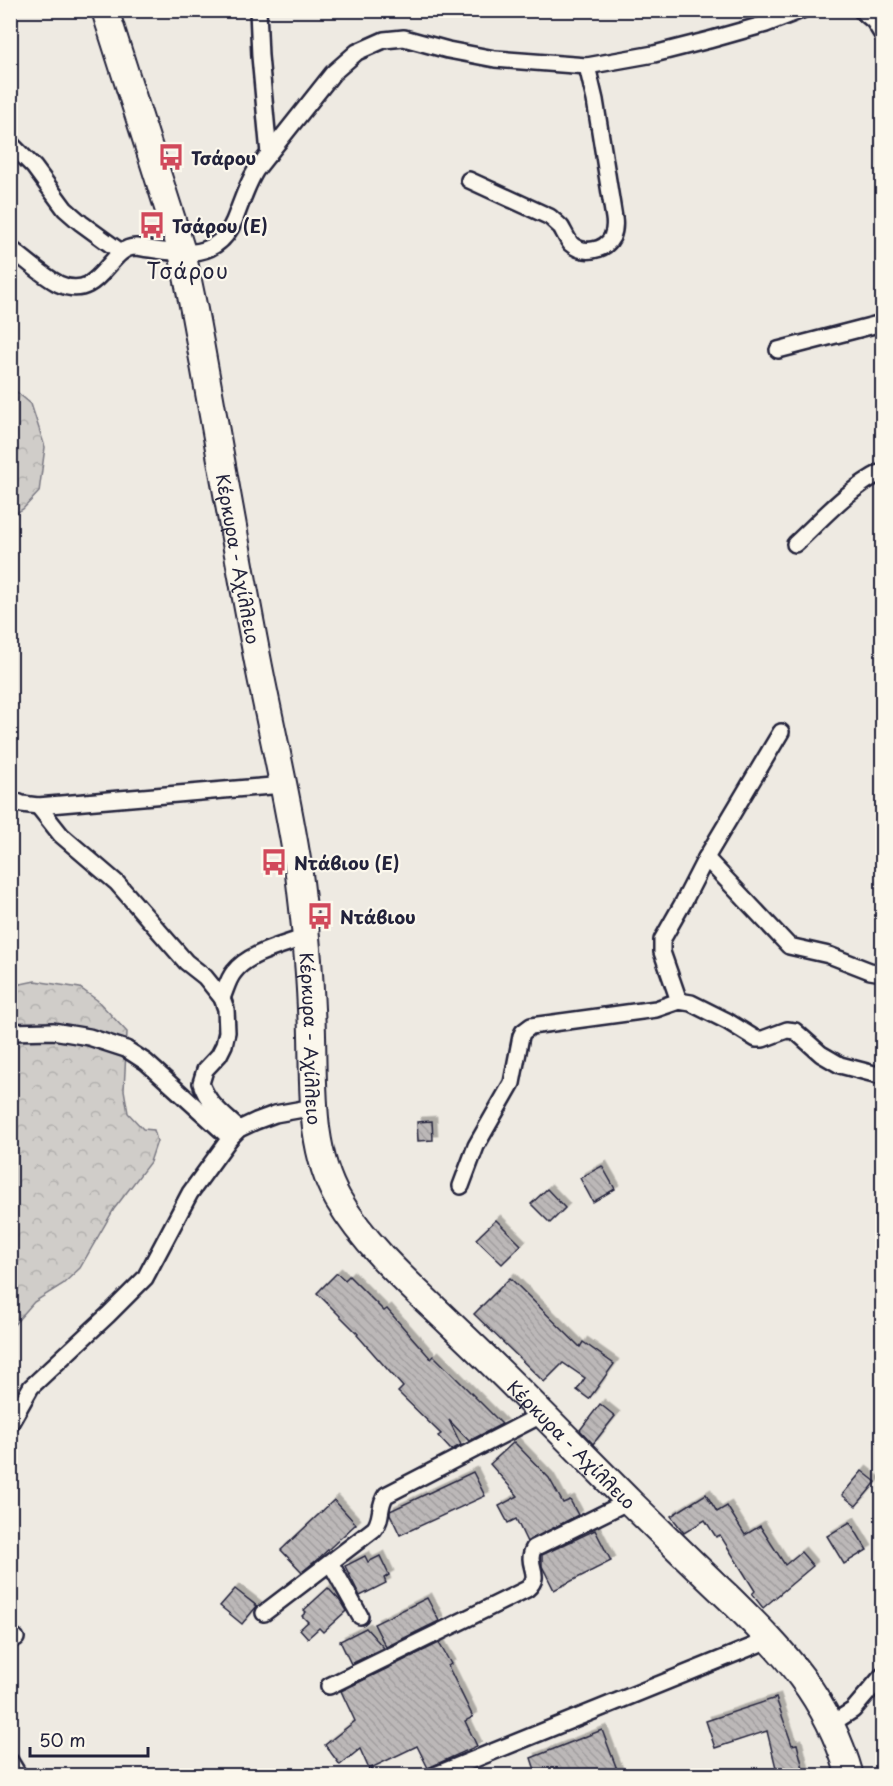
<svg xmlns="http://www.w3.org/2000/svg" width="893" height="1786" viewBox="0 0 893 1786" font-family="'Playpen Sans',sans-serif">
<defs>
<pattern id="forest-crowns" width="20" height="18" patternUnits="userSpaceOnUse" patternTransform="scale(1.5)"><rect width="20" height="18" fill="#d0cdc9"/><path d="M2 6a3 3 0 1 1 6 0M12 15a3 3 0 1 1 6 0" fill="none" stroke="#b2b0ae"/></pattern>
<pattern id="building-back-hatch" width="6" height="6" patternUnits="userSpaceOnUse" patternTransform="scale(1.5)"><rect width="6" height="6" fill="#bcb8b8"/><path d="M-1 5l2 2M0 0l6 6M5-1l2 2" fill="none" stroke="#a19e9f"/></pattern>
<filter id="shadow"><feDropShadow dx="4.5" dy="-4.5" stdDeviation="0" flood-color="#0004"/></filter>
</defs>
<rect width="100%" height="100%" fill="#eeeae2"/>
<filter id="ink" filterUnits="userSpaceOnUse"><feTurbulence type="fractalNoise" baseFrequency=".0167" numOctaves="2"/><feDisplacementMap in="SourceGraphic" scale="12" xChannelSelector="R" yChannelSelector="G"/><feConvolveMatrix kernelMatrix="1 2 1 2 8 2 1 2 1" color-interpolation-filters="sRGB"/></filter>
<g filter="url(#ink)">
<g fill="url(#forest-crowns)" stroke="#797882" stroke-width="1.5">
<path d="M11,387L31,404L45,447L39,492L23,509L11,516Z"/>
<path d="M35,981L80,988L97,1000L127,1032L124,1090L128,1113L143,1129L154,1130L157,1141L150,1162L114,1209L80,1268L63,1284L34,1302L11,1328V986Z"/>
</g>
<g fill="url(#building-back-hatch)" stroke="#22223b" stroke-width="1.5" filter="url(#shadow)">
<path d="M432,1121L433,1140L418,1141L417,1122Z"/>
<path d="M602,1166L615,1189L593,1202L580,1178Z"/>
<path d="M547,1189L565,1208L550,1223L531,1204Z"/>
<path d="M496,1220L521,1245L502,1264L476,1239Z"/>
<path d="M337,1273L345,1280L349,1276L384,1311L387,1309L431,1359L434,1356L502,1424L469,1441L449,1420L461,1445L451,1450L438,1436L441,1434L398,1392L403,1387L357,1335L358,1334L317,1293Z"/>
<path d="M510,1278L580,1347L583,1342L614,1364L589,1399L577,1390L585,1378L563,1363L544,1382L474,1314Z"/>
<path d="M600,1404L615,1416L593,1444L580,1430Z"/>
<path d="M514,1442L549,1478L563,1503L570,1500L578,1515L527,1542L516,1519L508,1523L499,1506L518,1496L490,1464Z"/>
<path d="M862,1471L876,1482L856,1506L842,1495Z"/>
<path d="M473,1472L485,1496L400,1535L390,1514V1511Z"/>
<path d="M706,1494L717,1512L727,1506L745,1535L760,1526L785,1565L801,1552L813,1566L763,1608L752,1594L755,1591L720,1535L716,1537L705,1520L684,1533L671,1516Z"/>
<path d="M334,1500L356,1524L319,1558L302,1572L281,1550Z"/>
<path d="M850,1522L867,1550L844,1564L827,1536Z"/>
<path d="M595,1530L611,1561L554,1590L542,1566V1555Z"/>
<path d="M365,1556L368,1562L380,1556L389,1575L384,1578L386,1583L360,1596L345,1566Z"/>
<path d="M328,1588L340,1601L346,1611L323,1632L319,1628L308,1638L300,1629L308,1622L302,1616L306,1612L304,1610Z"/>
<path d="M235,1589L257,1606L242,1624L220,1606Z"/>
<path d="M427,1598L439,1621L386,1647L374,1624Z"/>
<path d="M366,1628L384,1648L351,1664L340,1641Z"/>
<path d="M439,1643L451,1664L448,1666L473,1717L465,1721L477,1746L428,1768L417,1746L369,1769L360,1749L340,1765L325,1745L355,1721L341,1691Z"/>
<path d="M776,1698L792,1745L797,1744L805,1776H778L767,1731L715,1748L706,1721Z"/>
<path d="M602,1730L618,1772L610,1776H537L531,1758Z"/>
</g>
<g fill="none" stroke-linecap="round" stroke-linejoin="round">
<defs>
<g id="minor">
<path d="M258,10L260,56L269,154"/>
<path d="M861,10L874,21L882,34"/>
<path d="M10,143L34,167L65,209L81,223L121,252"/>
<path d="M469,180L550,217C554,221 558,224 561,227C564,232 567,239 571,244C583,255 605,251 612,237C615,230 615,225 614,218L595,100L587,66"/>
<path d="M10,248C25,259 44,277 59,284C101,303 108,246 136,247C174,252 215,265 234,221C241,204 246,186 256,170L333,73L357,52L384,40L404,38L448,50L495,59L587,66L654,54L709,40L766,24L802,10"/>
<path d="M778,350L882,323"/>
<path d="M795,544C822,519 849,488 882,472"/>
<path d="M10,799L22,804L38,806L283,785"/>
<path d="M38,806L61,835L117,883L186,962L205,977L222,998L226,1009L227,1032L224,1045L219,1055L205,1070L201,1083C207,1103 224,1115 239,1129"/>
<path d="M706,858L781,732"/>
<path d="M222,998C226,989 228,979 234,972C248,953 284,945 306,937"/>
<path d="M679,1001L662,952V940L683,903L706,858L789,946L829,955L870,971L882,973"/>
<path d="M10,1032L53,1031L89,1037L126,1049L146,1062L230,1138"/>
<path d="M461,1186L476,1146L512,1083L521,1036L523,1032L531,1026L656,1009L679,1001L691,1003L727,1021L756,1039H763L787,1030L795,1031L821,1054L840,1065L882,1076"/>
<path d="M10,1424L31,1387L108,1315L145,1278L190,1193L230,1138L239,1129L256,1121L275,1114L314,1107"/>
<path d="M331,1564L360,1616"/>
<path d="M264,1613L374,1529C383,1519 378,1506 386,1495L543,1414"/>
<path d="M10,1634L16,1638"/>
<path d="M329,1686L527,1589C544,1574 524,1565 534,1548L629,1501"/>
<path d="M831,1724L853,1710L882,1676"/>
<path d="M10,1761L19,1776"/>
<path d="M433,1776L771,1639"/>
</g>
<g id="primary">
<path id="s1" d="M105,10L171,217L182,252L194,310C216,429 236,548 259,667C272,733 288,799 298,866C304,913 309,961 311,1009C315,1072 306,1143 338,1199C368,1250 415,1289 457,1330C516,1386 573,1445 631,1503C663,1534 695,1566 728,1597C784,1652 828,1697 850,1776"/>
</g>
</defs>
<use href="#minor" stroke="#22223b" stroke-width="20"/>
<use href="#primary" stroke="#22223b" stroke-width="30"/>
<use href="#minor" stroke="#fbf7ec" stroke-width="15"/>
<use href="#primary" stroke="#fbf7ec" stroke-width="26"/>
</g>
</g>
<defs>
<symbol id="bus-bare" viewBox="-9 -9 18 18"><path d="M-5-6H5V4H4V6H2V4H-2V6H-4V4H-5ZM-3.5-4V0h7V-4ZM-3.5 1.2v1.5H-2V1.2ZM2 1.2v1.5H3.5V1.2Z" fill="#d1495b" stroke="#fbf7ec" stroke-width="2.5" paint-order="stroke"/></symbol>
</defs>
<g fill-rule="evenodd">
<use href="#bus-bare" x="152" y="138" width="38" height="38"/>
<use href="#bus-bare" x="133" y="206" width="38" height="38"/>
<use href="#bus-bare" x="255" y="843" width="38" height="38"/>
<use href="#bus-bare" x="301" y="897" width="38" height="38"/>
</g>
<g text-anchor="middle" dominant-baseline="central" stroke-width="4.5" stroke-linejoin="round" paint-order="stroke">
<g font-size="18" font-weight="bold" fill="#22223b" stroke="#fbf7ec" text-anchor="start">
<text x="191" y="157">Τσάρου</text>
<text x="172" y="225">Τσάρου (E)</text>
<text x="294" y="862">Ντάβιου (E)</text>
<text x="340" y="916">Ντάβιου</text>
</g>
<g font-size="18" fill="#22223b" stroke="#fbf7ec">
<text stroke="none"><textPath href="#s1" startOffset="566">Κέρκυρα - Αχίλλειο</textPath></text>
<text stroke="none"><textPath href="#s1" startOffset="1052">Κέρκυρα - Αχίλλειο</textPath></text>
<text stroke="none"><textPath href="#s1" startOffset="1556">Κέρκυρα - Αχίλλειο</textPath></text>
</g>
<g font-size="21" letter-spacing="1.5" fill="#22223b" stroke="#fbf7ec">
<text x="188" y="270">Τσάρου</text>
</g>
</g>
<rect width="893" height="1786" fill="none" stroke="#fbf7ec" stroke-width="36"/>
<rect x="18" y="18" width="857" height="1750" fill="none" stroke="#22223b" stroke-width="2" filter="url(#ink)"/>
<path d="M30 1747v9h118v-9" fill="none" stroke="#22223b" stroke-width="3"/>
<text x="39" y="1747" font-size="18" fill="#22223b" stroke="#fbf7ec" stroke-width="4.5" paint-order="stroke">50 m</text>
</svg>
